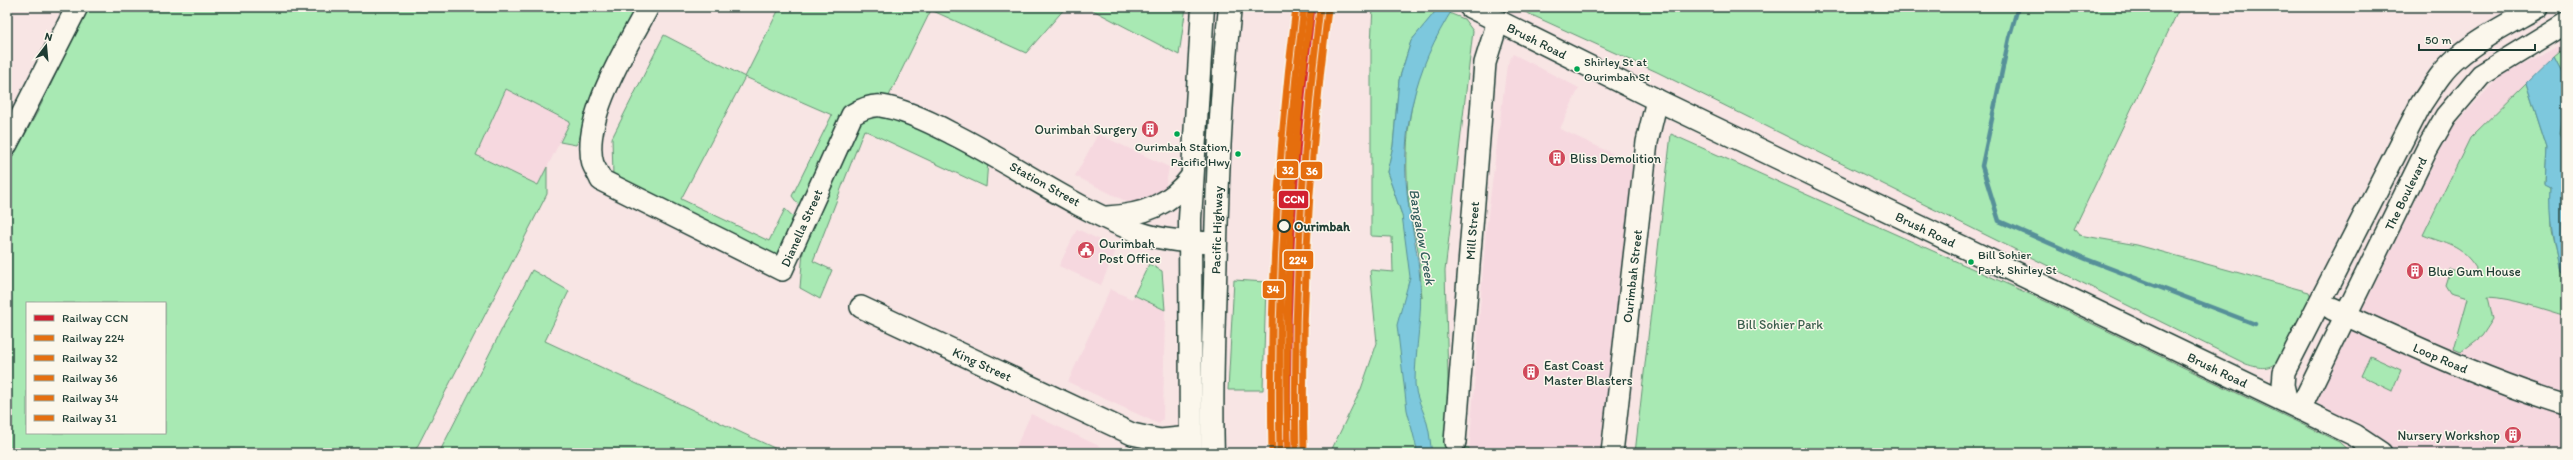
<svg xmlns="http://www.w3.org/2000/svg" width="2573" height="460" viewBox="0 0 2573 460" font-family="Itim,sans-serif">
<rect width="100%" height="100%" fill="#f8e5e4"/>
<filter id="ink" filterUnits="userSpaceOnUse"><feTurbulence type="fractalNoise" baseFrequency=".025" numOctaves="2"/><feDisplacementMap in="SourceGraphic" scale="8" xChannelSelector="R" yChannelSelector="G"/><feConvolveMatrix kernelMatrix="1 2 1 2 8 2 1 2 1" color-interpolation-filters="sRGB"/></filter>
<g filter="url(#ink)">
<g fill="#f6d8df">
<path d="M2566,43V453H2397L2314,408L2451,129L2500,76Z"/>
<path d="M1513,54L1579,88L1560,129L1633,163L1600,453H1469L1486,231L1507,65Z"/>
<path d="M506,89L570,122L538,185L476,155Z"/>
<path d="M1098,134L1169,167L1165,190L1161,196L1133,205L1075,176Z"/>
<path d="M1077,229L1117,248L1101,285L1059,266Z"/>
<path d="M1110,289L1132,299L1134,295L1165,310L1163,419L1159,424L1068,382Z"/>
<path d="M1031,414L1114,453H1013Z"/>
</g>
<g fill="#a8e9b3" stroke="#649374" fill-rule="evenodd">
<path d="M88,7H647L576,145L560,142L570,122L506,89L476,155L538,185L547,167V194L414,453H7V167L37,113ZM27,303H165V433H27Z"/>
<path d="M780,7H1066L1026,53L931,10L886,102L859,104L803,211L792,196L832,115L745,77L681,199L769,241L785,209L798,221L782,259L613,177L612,138L664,35L745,77Z"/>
<path d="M1087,7H1186L1179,55Z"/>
<path d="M1373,7L1439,8L1411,41L1399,80L1393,146L1387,172L1402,215L1422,297C1420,280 1421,262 1417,245C1415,232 1410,220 1409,207C1402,136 1410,74 1449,13L1464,19L1473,31L1445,271L1449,414L1447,444L1469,448V453H1330L1361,389L1377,343L1370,270L1393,272L1392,237L1371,236V44Z"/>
<path d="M1514,7H2180L2074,229L2079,235L2137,245L2309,292L2311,297L2281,359C2269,370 2261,369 2246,364L1657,72Z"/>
<path d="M2566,46V79L2554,56Z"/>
<path d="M2526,83L2547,148L2545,184L2551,188L2552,229L2561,272L2566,276V316C2542,309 2512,298 2488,297L2493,319L2482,336L2461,352L2454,349L2468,298L2450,293L2445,285L2450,269L2474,276L2476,268C2460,244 2448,245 2423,235L2470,138Z"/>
<path d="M2566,98V145L2560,134Z"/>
<path d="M881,113L922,129L988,161L986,187L864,130L813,261L832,270L820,299L800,288L803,251L859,119Z"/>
<path d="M1671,134L2045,301L2339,442L2351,453H1635Z"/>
<path d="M1149,264L1162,271L1165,310L1134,295Z"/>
<path d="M532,270L569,291L545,341L785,453H439Z"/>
<path d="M1234,280L1266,282L1263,390H1228Z"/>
<path d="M2370,356L2401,370L2392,391L2361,376Z"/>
</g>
<g fill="#7dc8dd" stroke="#579099">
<path d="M1439,7H1454C1414,69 1398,135 1409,209C1413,234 1418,254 1420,280C1423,315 1415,348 1415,383C1415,396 1424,411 1427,423C1430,433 1430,443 1432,453H1418L1407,410L1397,325L1410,277L1402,215L1387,172L1393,146L1399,80L1411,41Z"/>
<path d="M2554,56L2566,79V98L2560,134L2566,145V276L2561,272C2555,243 2549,217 2551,188L2545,185L2547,148L2526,83Z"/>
</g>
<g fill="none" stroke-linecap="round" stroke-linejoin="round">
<path stroke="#579099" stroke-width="4.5" d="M2018,7L2009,38L1982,166L1999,221L2086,259L2255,324"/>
<defs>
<g id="minor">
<path id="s1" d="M648,7C628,45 580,121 593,164C595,169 599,175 601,180L782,270L852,115C860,110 871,105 881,106C902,109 932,123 951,133C1012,163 1075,209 1138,232C1163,241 1190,242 1216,243"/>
<path id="s2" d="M1470,7L1657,100L2354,435L2381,453"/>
<path d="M7,144L77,7"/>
<path d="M1107,217C1144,215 1170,205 1192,176"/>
<path id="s3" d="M861,307L1132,434L1160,440L1190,437"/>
<path id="s4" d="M2332,309C2410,344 2484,380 2566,405"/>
<path d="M2287,402L2283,385L2284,372L2421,104C2432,88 2442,70 2457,58C2481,37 2510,23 2538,7"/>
<path id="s5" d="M2300,409L2427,149L2446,116L2481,75L2566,23"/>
<path id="s6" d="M1455,442L1485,63L1498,21"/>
<path id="s7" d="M1612,453L1647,142L1657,100"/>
</g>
<g id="major">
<path d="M1191,453L1190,219L1203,7"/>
<path id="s8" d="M1213,453C1211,396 1213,340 1215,283C1217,191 1220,99 1230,7"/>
</g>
</defs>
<use href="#minor" stroke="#1f3d34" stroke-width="24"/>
<use href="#major" stroke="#1f3d34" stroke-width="25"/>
<use href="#minor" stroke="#fbf7ec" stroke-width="21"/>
<use href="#major" stroke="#fbf7ec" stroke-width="22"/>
<defs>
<path id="rail-1" d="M1288,453C1285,303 1293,155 1312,7"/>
<path id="rail-2" d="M1296,453C1293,304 1301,156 1320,8"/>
<path id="rail-3" d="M1280,453C1277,303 1285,155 1304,7"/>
<path id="rail-4" d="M1304,453C1301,304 1309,157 1328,9"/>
<path id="rail-5" d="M1272,453C1269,303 1277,155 1296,7"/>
<path id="rail-6" d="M1288,453C1284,304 1290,156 1311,8"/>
</defs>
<use href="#rail-1" stroke="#fbf7ec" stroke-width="10"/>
<use href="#rail-2" stroke="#fbf7ec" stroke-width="10"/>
<use href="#rail-3" stroke="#fbf7ec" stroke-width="10"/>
<use href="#rail-4" stroke="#fbf7ec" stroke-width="10"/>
<use href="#rail-5" stroke="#fbf7ec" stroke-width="10"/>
<use href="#rail-6" stroke="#fbf7ec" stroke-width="10"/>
<use href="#rail-1" stroke="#d11f2f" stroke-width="7"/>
<use href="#rail-2" stroke="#e56e0f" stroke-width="7"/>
<use href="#rail-3" stroke="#e56e0f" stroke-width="7"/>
<use href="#rail-4" stroke="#e56e0f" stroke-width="7"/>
<use href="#rail-5" stroke="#e56e0f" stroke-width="7"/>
<use href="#rail-6" stroke="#e56e0f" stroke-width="7"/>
</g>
</g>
<defs>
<symbol id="building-disc" viewBox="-11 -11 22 22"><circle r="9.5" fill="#d1495b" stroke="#fbf7ec"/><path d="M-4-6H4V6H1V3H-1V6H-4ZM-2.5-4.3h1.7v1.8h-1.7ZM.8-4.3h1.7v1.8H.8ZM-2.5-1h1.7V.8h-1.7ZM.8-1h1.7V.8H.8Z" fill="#fff"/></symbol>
<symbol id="civic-disc" viewBox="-11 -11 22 22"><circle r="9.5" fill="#d1495b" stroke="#fbf7ec"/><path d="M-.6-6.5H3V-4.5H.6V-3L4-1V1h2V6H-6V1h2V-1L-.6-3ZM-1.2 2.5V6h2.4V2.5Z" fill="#fff"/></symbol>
</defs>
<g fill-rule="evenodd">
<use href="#building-disc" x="1140" y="119" width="20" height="20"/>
<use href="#building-disc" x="1547" y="148" width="20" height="20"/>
<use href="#civic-disc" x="1076" y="240" width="20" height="20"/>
<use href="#building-disc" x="2405" y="261" width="20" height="20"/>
<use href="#building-disc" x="1521" y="362" width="20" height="20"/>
<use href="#building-disc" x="2503" y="425" width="20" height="20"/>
</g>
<g fill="#00a651" stroke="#fbf7ec" stroke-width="1.5">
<circle cx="1577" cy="69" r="3.5"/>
<circle cx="1177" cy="134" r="3.5"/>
<circle cx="1238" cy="154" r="3.5"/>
<circle cx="1971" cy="262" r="3.5"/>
</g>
<circle fill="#fbf7ec" stroke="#1f3d34" stroke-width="2" cx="1284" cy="226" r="6"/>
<g text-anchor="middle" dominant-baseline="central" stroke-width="3" stroke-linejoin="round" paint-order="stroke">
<g font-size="12" fill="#1f3d34" stroke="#fbf7ec" text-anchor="start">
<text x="1584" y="62">Shirley St at<tspan x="1584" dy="15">Ourimbah St</tspan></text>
<text x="1230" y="147" text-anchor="end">Ourimbah Station,<tspan x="1230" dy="15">Pacific Hwy</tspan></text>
<text x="1978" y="255">Bill Sohier<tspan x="1978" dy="15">Park, Shirley St</tspan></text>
</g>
<g font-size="13" fill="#1f3d34" stroke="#fbf7ec">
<text stroke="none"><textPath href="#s2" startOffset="75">Brush Road</textPath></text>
<text transform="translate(1045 184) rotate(29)">Station Street</text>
<text stroke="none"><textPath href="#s5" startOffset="240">The Boulevard</textPath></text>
<text stroke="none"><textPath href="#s1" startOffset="436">Dianella Street</textPath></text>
<text stroke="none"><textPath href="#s2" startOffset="507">Brush Road</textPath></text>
<text stroke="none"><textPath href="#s8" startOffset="223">Pacific Highway</textPath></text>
<text stroke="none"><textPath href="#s6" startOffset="212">Mill Street</textPath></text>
<text stroke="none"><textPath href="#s7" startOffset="178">Ourimbah Street</textPath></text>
<text stroke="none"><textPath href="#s4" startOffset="119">Loop Road</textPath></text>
<text stroke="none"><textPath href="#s3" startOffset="134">King Street</textPath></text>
<text stroke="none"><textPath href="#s2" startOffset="831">Brush Road</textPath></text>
</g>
<g font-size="13" fill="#1f3d34" stroke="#fbf7ec" text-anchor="start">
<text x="1137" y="129" text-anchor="end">Ourimbah Surgery</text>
<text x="1570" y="158">Bliss Demolition</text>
<text x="1099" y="243">Ourimbah<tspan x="1099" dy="15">Post Office</tspan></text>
<text x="2428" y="271">Blue Gum House</text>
<text x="1544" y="365">East Coast<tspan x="1544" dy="15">Master Blasters</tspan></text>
<text x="2500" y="435" text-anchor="end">Nursery Workshop</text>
</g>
<g font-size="13" font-weight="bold" fill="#1f3d34" stroke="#fbf7ec" text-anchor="start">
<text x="1294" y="226">Ourimbah</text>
</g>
<g font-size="13" fill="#3a5f4d" stroke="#fbf7ec">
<text x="1780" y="324">Bill Sohier Park</text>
</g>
<g font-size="14" font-style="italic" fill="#36605e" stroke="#fbf7ec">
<text transform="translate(1422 237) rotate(80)">Bangalow Creek</text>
</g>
</g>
<g stroke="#fbf7ec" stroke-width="1.5">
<rect x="1276" y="160" width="23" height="19" rx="4" fill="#e56e0f"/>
<rect x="1300" y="161" width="23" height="19" rx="4" fill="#e56e0f"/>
<rect x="1278" y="190" width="31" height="19" rx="4" fill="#d11f2f"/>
<rect x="1283" y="250" width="31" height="20" rx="4" fill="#e56e0f"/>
<rect x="1262" y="280" width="23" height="19" rx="4" fill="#e56e0f"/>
</g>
<g font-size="11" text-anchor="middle" font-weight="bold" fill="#fff">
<text x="1288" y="174">32</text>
<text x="1312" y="175">36</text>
<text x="1294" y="203">CCN</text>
<text x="1298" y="264">224</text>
<text x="1273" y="293">34</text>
</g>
<rect width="2573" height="460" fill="none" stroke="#fbf7ec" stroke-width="24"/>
<rect x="12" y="12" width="2549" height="436" fill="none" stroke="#1f3d34" stroke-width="1.5" filter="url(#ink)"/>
<rect x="26" y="302" width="140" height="132" fill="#fbf7ec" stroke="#a3ada2"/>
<rect x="34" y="315" width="20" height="6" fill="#d11f2f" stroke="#a3ada2"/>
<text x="62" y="322" font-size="12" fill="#1f3d34">Railway CCN</text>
<rect x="34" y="335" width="20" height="6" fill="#e56e0f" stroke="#a3ada2"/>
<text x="62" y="342" font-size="12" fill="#1f3d34">Railway 224</text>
<rect x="34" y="355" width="20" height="6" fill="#e56e0f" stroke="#a3ada2"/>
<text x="62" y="362" font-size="12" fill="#1f3d34">Railway 32</text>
<rect x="34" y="375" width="20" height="6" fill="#e56e0f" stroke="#a3ada2"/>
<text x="62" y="382" font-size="12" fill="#1f3d34">Railway 36</text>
<rect x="34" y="395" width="20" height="6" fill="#e56e0f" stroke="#a3ada2"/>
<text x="62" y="402" font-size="12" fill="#1f3d34">Railway 34</text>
<rect x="34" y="415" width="20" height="6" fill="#e56e0f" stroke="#a3ada2"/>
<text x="62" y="422" font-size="12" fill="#1f3d34">Railway 31</text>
<g transform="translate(46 46) rotate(16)" stroke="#fbf7ec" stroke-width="3" paint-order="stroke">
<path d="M0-3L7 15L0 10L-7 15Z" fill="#1f3d34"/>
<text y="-6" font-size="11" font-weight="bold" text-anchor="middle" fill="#1f3d34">N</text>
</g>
<path d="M2419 44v6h116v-6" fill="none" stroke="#1f3d34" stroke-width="2"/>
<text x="2425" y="44" font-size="12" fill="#1f3d34" stroke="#fbf7ec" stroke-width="3" paint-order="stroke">50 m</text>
</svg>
